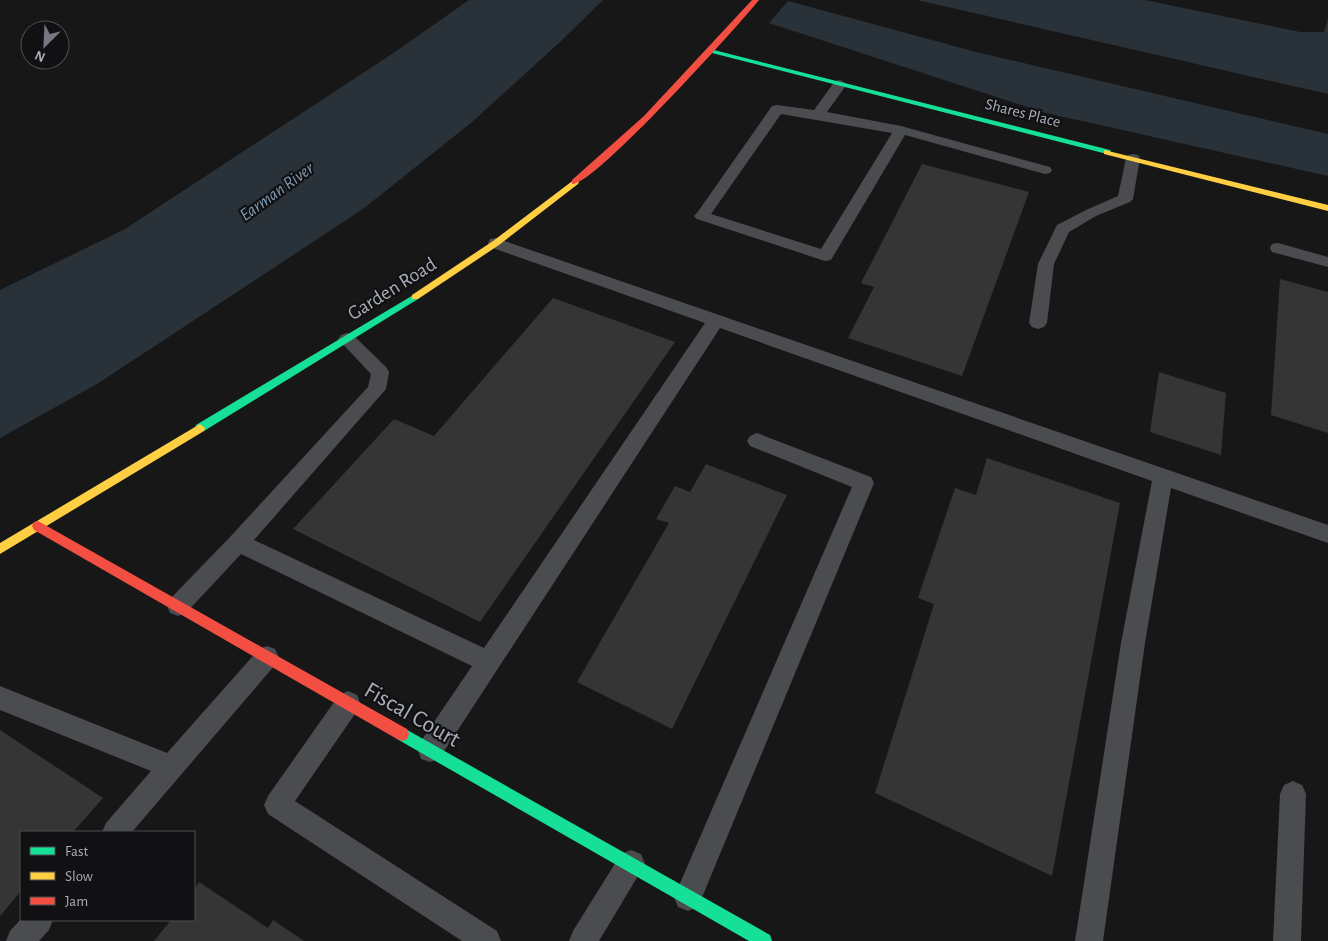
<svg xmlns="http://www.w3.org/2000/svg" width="1328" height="941" viewBox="0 0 1328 941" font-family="'Alegreya Sans',sans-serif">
<rect width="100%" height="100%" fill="#171717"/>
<g fill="#2a3239">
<path d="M469,0H603L560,42L472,122L363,209L97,384L0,438V290L125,229L395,52Z"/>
<path d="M917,0H1145L1300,32H1324L1328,19V94Z"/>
<path d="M788,1L976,52L1328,134V176L1046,113L769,23Z"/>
</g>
<g fill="#353536">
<path d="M922,164L1029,192L962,376L848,338L874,287L861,283Z"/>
<path d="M1280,279L1328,292V433L1271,415Z"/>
<path d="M553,298L675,342L480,622L293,529L394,419L434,436Z"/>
<path d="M1159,372L1226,393L1221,455L1150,432Z"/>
<path d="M987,458L1120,503L1052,876L875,793L934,604L918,598L955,488L976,495Z"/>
<path d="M706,464L787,495L672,729L577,682L669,523L656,519L675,486L690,492Z"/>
<path d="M0,730L103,798L73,832H21V891L0,916Z"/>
<path d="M199,882L268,928L273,920L304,941H154L171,920H194V889Z"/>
</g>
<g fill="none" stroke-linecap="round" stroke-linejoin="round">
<g fill="#4b4c50" fill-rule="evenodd">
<path d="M840,80L847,84L827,112L901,126L1050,167L1052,170L1050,173L1045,174L905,135L831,260L825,261L697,219L694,216L697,213L772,106L777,105L814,110L835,81ZM781,114L892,133L821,249L711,214Z"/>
<path d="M1133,154L1138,155L1140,158L1133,199L1130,202L1096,216L1069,232L1054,264L1047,323L1044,327L1038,329L1032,327L1029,323L1038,264L1055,229L1057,225L1086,210L1118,196L1126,158L1128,155Z"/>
<path d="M496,238L1328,525V543L1171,488L1145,643L1103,941H1075L1121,643L1152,481L720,328L439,759L430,762L421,759L418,750L421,741L472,666L241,554L186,613L178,616L170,613L167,606L170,599L230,537L368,387L371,374L338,339L341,335L347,333L353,335L386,367L389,372L386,389L254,540L484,648L705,323L490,247L488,243L490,239Z"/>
<path d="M1278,243L1328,257V267L1272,252L1270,248L1272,244Z"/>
<path d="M757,433L871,477L874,483L698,907L688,911L678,907L674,897L852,487L750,446L747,441L750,436Z"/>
<path d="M267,646L275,649L279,657L275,665L132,832H102L106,823L151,771L0,710V686L167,753L259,649Z"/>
<path d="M348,691L357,695L360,703L357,711L295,801L497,931L501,941H462L268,814L264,805L268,796L339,695Z"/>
<path d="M1293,781L1302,785L1306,794L1301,941H1273L1280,794L1284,785Z"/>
<path d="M631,850L641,854L645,864L599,941H569L573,931L621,854Z"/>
<path d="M21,919V920H53L49,930L39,941H6L10,931Z"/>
</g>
<g fill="#16e098" fill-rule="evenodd">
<path d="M710,49L1110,150L1111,152L1107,154L708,52L706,51Z"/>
<path d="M415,294L420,297L418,299L204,431H196L195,428L196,425Z"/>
<path d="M402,727L770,935L772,941H749L397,739L395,734L397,729Z"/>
</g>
<g fill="#ffcf43" fill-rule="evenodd">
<path d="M1104,150L1328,205V211L1104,154Z"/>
<path d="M575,179L579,182L578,184L499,245L418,299H412V295L493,241Z"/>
<path d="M200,424L205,428L204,431L0,554V543Z"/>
</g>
<g fill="#f24e42" fill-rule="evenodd">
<path d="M752,0H759C739,25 593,187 572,184V180L644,116Z"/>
<path d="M38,521L407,729L409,734L407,739L402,741L397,739L34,530L32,526L34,522Z"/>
</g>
</g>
<g text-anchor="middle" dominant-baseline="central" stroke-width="4.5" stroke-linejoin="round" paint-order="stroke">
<g font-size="16" fill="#a8adb8" stroke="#111113">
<text transform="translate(1023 113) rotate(14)">Shares Place</text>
</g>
<g font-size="18" font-style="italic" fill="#7f9bb3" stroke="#111113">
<text transform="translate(277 192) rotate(-36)">Earman River</text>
</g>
<g font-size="20" fill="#a8adb8" stroke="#111113">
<text transform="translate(392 289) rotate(-32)">Garden Road</text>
</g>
<g font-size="24" fill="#a8adb8" stroke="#111113">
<text transform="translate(412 715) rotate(30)">Fiscal Court</text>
</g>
</g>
<rect x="20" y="831" width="175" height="90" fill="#111113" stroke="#4d4f55"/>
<rect x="30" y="847" width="25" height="8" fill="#16e098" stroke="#4d4f55"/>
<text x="65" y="856" font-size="15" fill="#a8adb8">Fast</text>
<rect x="30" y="872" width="25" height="8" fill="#ffcf43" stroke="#4d4f55"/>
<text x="65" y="881" font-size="15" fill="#a8adb8">Slow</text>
<rect x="30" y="897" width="25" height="8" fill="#f24e42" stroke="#4d4f55"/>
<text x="65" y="906" font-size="15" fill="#a8adb8">Jam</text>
<g transform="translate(45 45) rotate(204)"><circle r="24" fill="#111113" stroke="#4d4f55"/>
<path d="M0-4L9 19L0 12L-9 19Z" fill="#757880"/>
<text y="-8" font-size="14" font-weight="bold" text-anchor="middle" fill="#a8adb8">N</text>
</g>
</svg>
